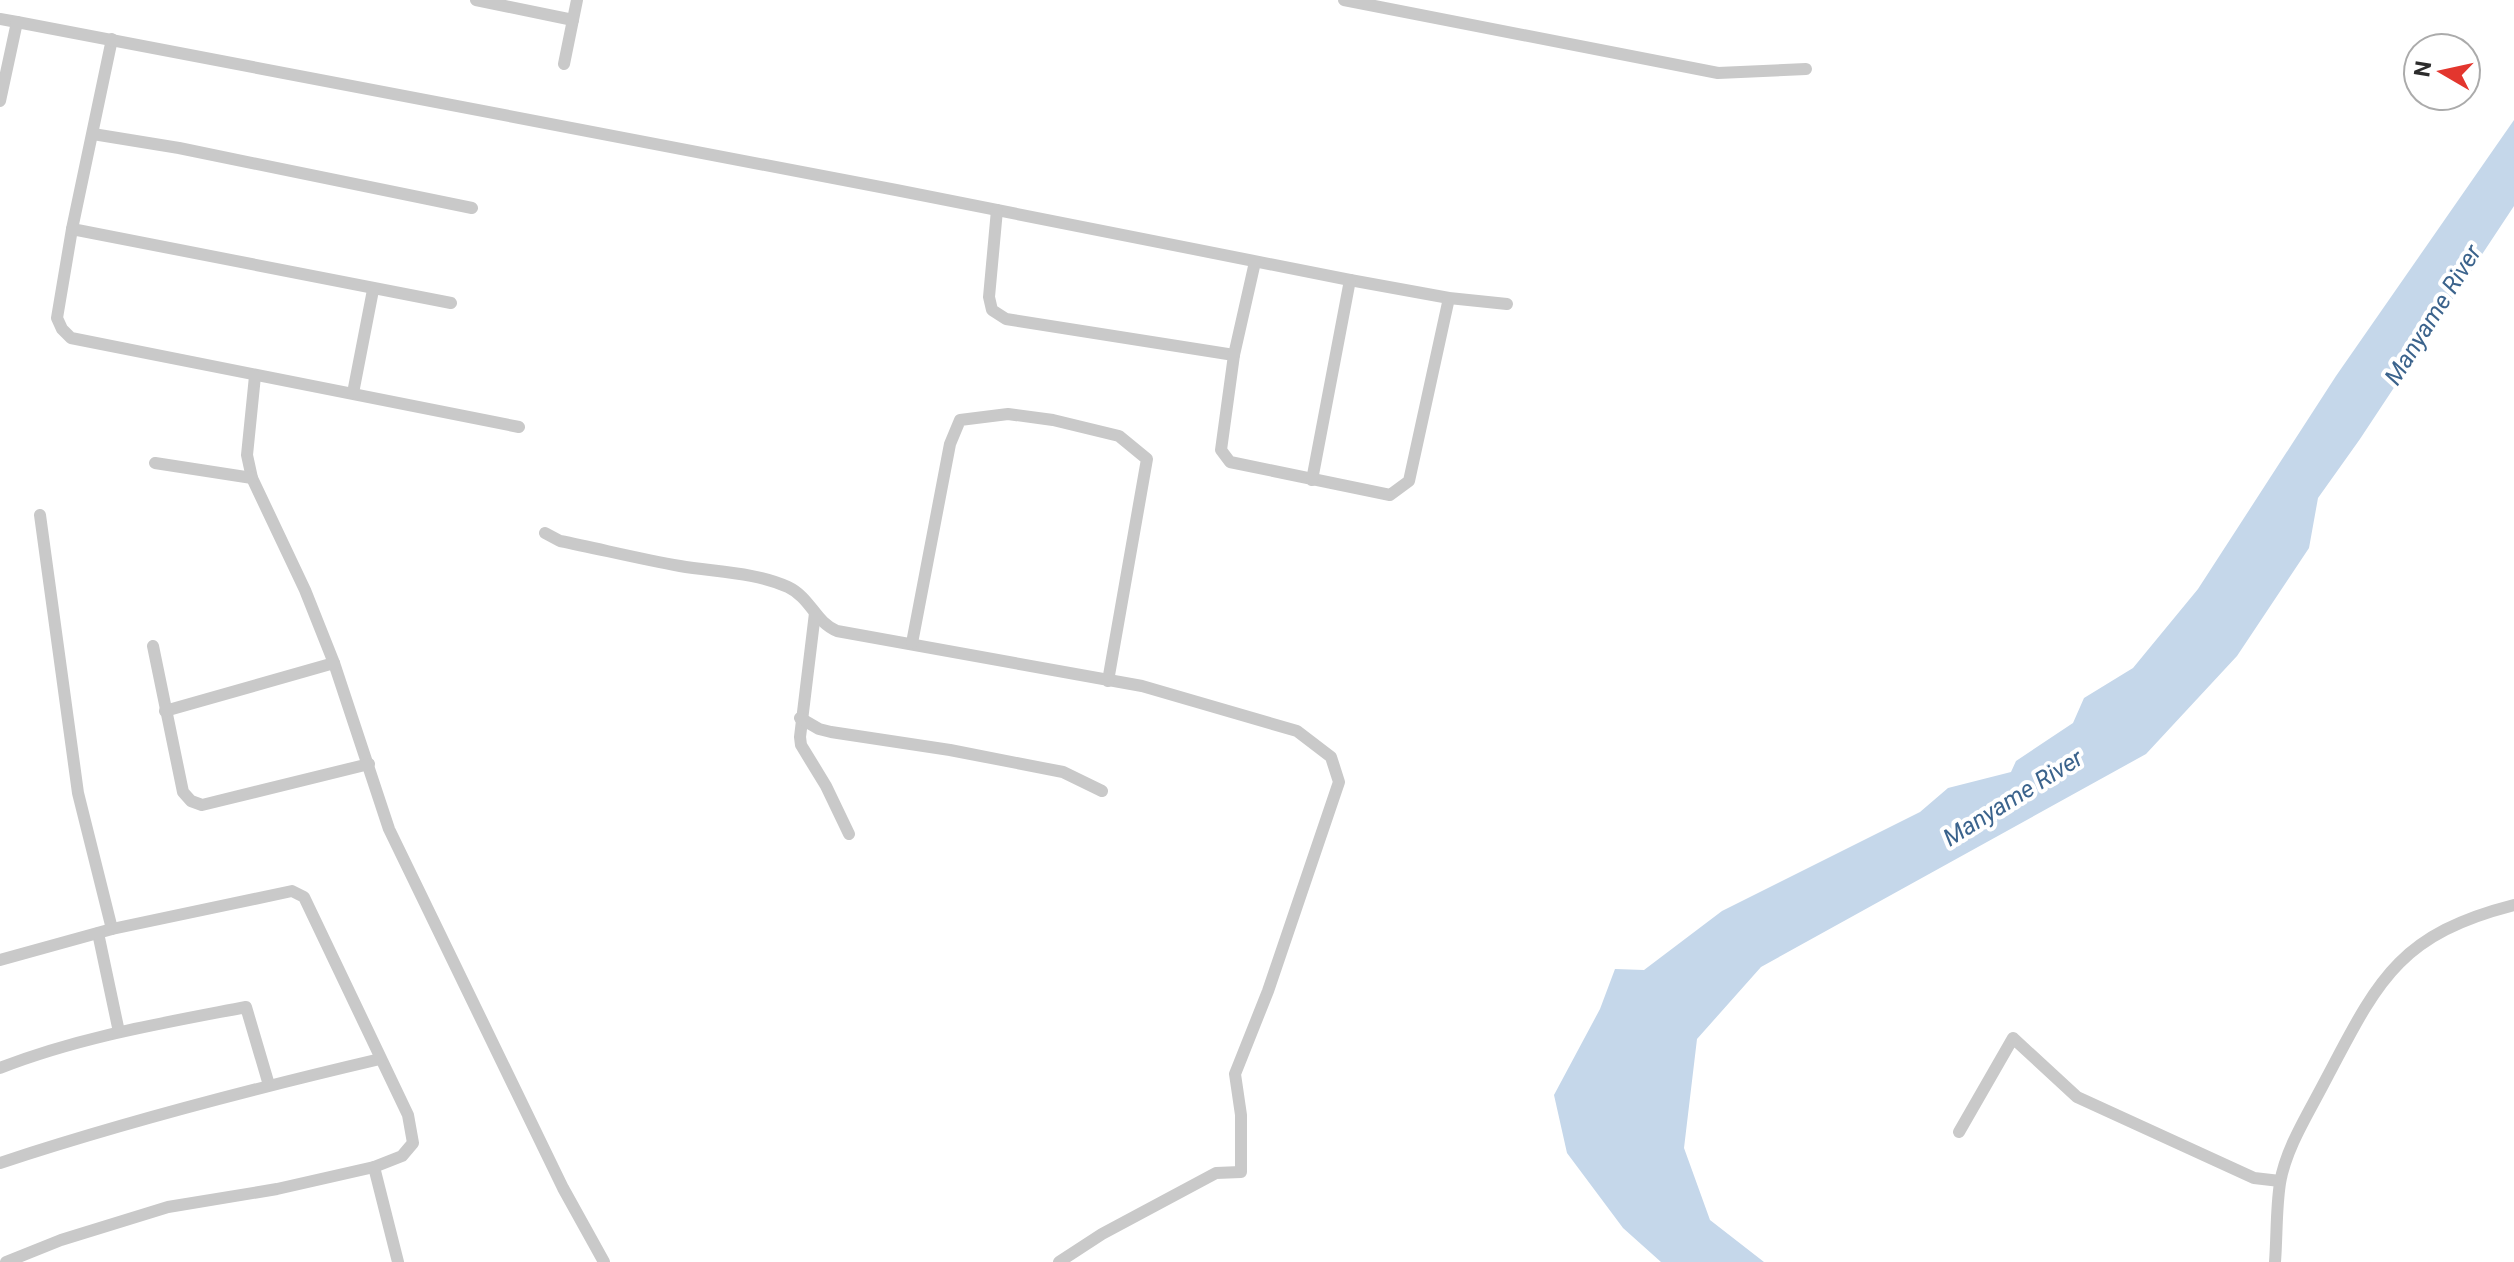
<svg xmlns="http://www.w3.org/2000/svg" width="2514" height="1262" viewBox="0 0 2514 1262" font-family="Roboto,sans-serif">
<rect width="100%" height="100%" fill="#fff"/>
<path fill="#c5d7ea" d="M2514,120V206L2360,439L2318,498L2309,548L2237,656L2146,754L1761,967L1697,1039L1684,1148L1710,1220L1764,1262H1661L1623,1228L1567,1153L1554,1095L1600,1009L1615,969L1644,970L1722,911L1920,812L1948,788L2011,772L2016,761L2073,723L2084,698L2133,668L2198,589L2336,376Z"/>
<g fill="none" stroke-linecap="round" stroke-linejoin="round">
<g stroke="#c9c9c9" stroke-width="12">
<path d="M476,0L573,20"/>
<path d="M1344,0L1718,73L1806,69"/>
<path d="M0,19L17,22"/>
<path d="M112,39L72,229L57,318L62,329L71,338L519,427"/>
<path d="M564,64L577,0"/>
<path d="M0,101L17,22L896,190L1350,280L1449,298L1507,304"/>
<path d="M93,134L179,148L472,208"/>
<path d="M997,210L989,297L992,310L1006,319L1234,355"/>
<path d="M72,229L451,303"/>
<path d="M1255,262L1234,355L1221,450L1230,462L1390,495L1409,481L1449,298"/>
<path d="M255,376L247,455L252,478L305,590L334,663L389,829L563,1188L604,1262"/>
<path d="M353,393L373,290"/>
<path d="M155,463L252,478"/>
<path d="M1312,480L1350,280"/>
<path d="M40,515L78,793L112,929"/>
<path d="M545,533L560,541C600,549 640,559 680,566C715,572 755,572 788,587C811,598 815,622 837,631L1142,686L1297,731L1331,757L1339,782L1268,991L1235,1074L1241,1115V1172L1216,1173L1102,1234L1059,1262"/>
<path d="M815,613L800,737L801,745L826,786L849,834"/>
<path d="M912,643L950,444L960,420L1008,414L1053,420L1119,436L1147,459L1108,681"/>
<path d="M153,646L183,792L191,801L202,805L369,764"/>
<path d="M165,711L334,663"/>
<path d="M800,718L819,729L831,732L950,750L1063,772L1102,791"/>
<path d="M98,933L119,1032"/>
<path d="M0,960L112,929L292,891L304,897L408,1115L413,1143L402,1156L374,1167L277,1189L168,1207L61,1240L6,1262"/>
<path d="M0,1068C79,1037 163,1023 246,1007L269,1085"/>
<path d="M1959,1132L2013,1038L2077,1097L2254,1178L2280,1181"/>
<path d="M0,1163C124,1122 252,1089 380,1059"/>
<path d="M374,1167L398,1262"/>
<path d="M2275,1262C2277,1236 2276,1209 2280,1183C2286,1148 2308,1114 2324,1083C2377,983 2396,935 2514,905"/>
</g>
</g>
<g text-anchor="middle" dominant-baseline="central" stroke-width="8" stroke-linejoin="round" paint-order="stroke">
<g font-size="24" font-style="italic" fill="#3b638c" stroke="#fff">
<text transform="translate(2433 315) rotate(-58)">Manyame River</text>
<text transform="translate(2013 798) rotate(-32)">Manyame River</text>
</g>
</g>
<g transform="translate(2442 72) rotate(279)"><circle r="38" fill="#ffffff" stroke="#ababab" stroke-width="2"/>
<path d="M0-6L14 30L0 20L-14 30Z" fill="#e3362e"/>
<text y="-12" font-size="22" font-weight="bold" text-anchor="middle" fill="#2c2c2c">N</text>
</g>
</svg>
